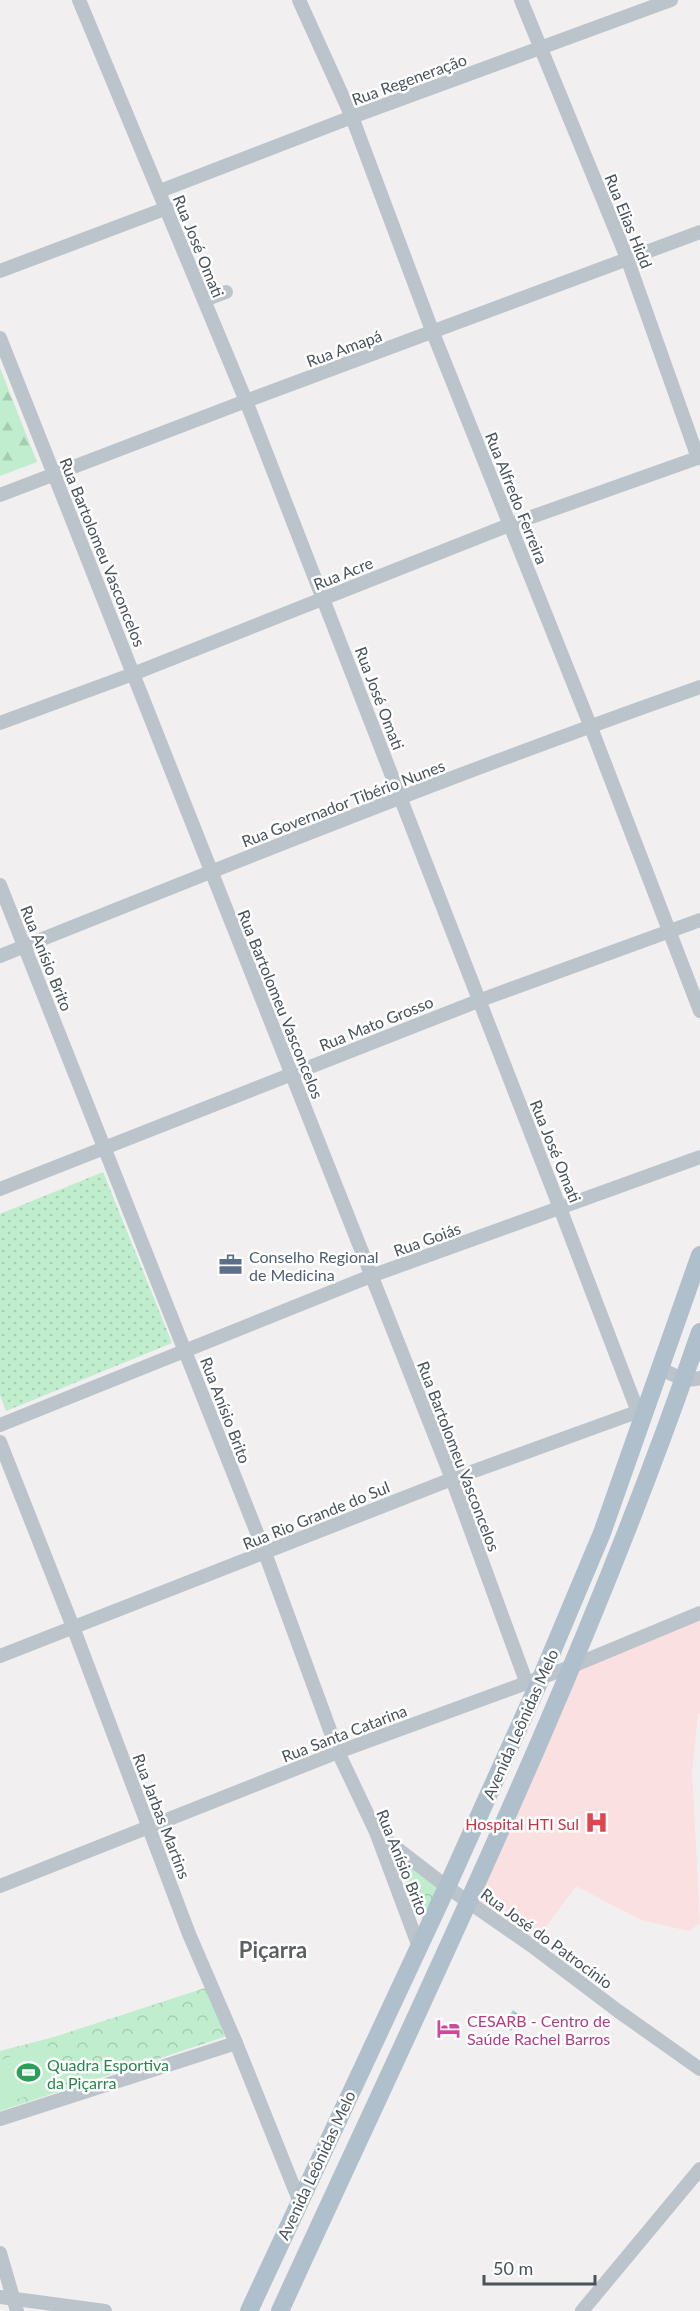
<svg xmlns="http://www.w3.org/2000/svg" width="700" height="2311" viewBox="0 0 700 2311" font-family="Lato,sans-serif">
<defs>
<pattern id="grass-dots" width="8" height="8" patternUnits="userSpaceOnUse" patternTransform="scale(1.5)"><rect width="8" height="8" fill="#bfedcd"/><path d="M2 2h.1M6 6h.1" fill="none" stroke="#a6cdb2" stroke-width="1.8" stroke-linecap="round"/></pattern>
<pattern id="forest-firs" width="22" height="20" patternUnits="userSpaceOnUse" patternTransform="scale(1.5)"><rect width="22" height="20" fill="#bfedcd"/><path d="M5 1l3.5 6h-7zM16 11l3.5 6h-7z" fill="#a6cdb2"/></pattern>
<pattern id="park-crowns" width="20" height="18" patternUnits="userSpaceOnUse" patternTransform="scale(1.5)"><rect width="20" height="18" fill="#bfedcd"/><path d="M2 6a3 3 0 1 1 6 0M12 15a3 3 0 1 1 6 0" fill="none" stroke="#a6cdb2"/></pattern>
<pattern id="water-rules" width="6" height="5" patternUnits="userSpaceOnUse" patternTransform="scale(1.5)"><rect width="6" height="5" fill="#8edce8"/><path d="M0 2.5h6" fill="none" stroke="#76b5bf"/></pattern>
</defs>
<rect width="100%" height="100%" fill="#f1efef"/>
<path fill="#fae0e0" d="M700,1611V1714H698L692,1772L700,1923L689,1931L641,1920L576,1886L532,1946L466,1896L572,1660Z"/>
<path fill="url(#grass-dots)" d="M103,1172L172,1343L6,1411L0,1395V1214Z"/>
<path fill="url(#forest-firs)" d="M0,368L37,462L0,476Z"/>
<g fill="url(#park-crowns)">
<path d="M397,1859L443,1887L423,1921Z"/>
<path d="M208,1987L227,2036L0,2111V2051L54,2037Z"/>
</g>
<path fill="#bfedcd" d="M50,2046L62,2086L0,2104V2060Z"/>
<path fill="url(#water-rules)" d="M513,2010L521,2016L511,2031L503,2025Z"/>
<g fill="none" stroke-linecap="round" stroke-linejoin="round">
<g stroke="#bbc4cb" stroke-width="14">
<path d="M79,0L246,401L560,1208L638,1412"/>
<path d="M299,0L352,117L433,333L590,725L700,1011"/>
<path d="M521,0L627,258L698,458"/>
<path d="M160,191L352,117L671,0"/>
<path d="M0,271L167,208"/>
<path d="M204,300L226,292"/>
<path d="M0,338L452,1479L527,1684"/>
<path d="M0,495L246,401L700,232"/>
<path d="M0,723L133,674L509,525L700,457"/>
<path d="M0,885L265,1553L338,1752L376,1832L419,1947"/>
<path d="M0,956C232,863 464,770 700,687"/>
<path d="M0,1189L478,1001L700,920"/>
<path d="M661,1369C674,1375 685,1383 700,1378"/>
<path d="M0,1425L371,1276L700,1157"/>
<path d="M0,1442L73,1627L189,1934L236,2043L299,2200"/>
<path d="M0,1656L452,1479L645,1409"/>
<path d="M377,1833L447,1887L532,1946L618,2011L700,2069"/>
<path d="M0,1886L338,1752L570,1667L700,1613"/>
<path d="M0,2119L236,2043"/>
<path d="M0,2253L17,2311"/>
<path d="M0,2297L105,2311"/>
<path d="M582,2311L700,2169"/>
</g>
<g stroke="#afc0cc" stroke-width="18">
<path d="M249,2311L447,1887L541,1678L602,1533L700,1255"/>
<path d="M280,2311C428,1988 585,1668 700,1332"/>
</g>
</g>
<defs>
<symbol id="office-bare" viewBox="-9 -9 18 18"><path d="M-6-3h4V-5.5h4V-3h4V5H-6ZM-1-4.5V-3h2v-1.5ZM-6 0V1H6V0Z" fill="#5c6f8a" stroke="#fff" stroke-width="2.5" paint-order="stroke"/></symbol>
<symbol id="hospital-bare" viewBox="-9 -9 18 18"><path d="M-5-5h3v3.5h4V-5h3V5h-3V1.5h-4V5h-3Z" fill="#e0444e" stroke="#fff" stroke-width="2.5" paint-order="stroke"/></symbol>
<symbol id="hotel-bare" viewBox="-9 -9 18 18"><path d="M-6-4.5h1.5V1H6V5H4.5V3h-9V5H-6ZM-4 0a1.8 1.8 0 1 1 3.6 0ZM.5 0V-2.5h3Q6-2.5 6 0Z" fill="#d1479c" stroke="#fff" stroke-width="2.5" paint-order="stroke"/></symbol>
<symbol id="stadium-bare" viewBox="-9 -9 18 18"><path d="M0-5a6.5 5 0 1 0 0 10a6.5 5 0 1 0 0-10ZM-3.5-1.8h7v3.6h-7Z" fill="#2e9e5b" stroke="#fff" stroke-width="2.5" paint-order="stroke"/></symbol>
</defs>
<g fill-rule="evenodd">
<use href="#office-bare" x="214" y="1248" width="33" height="33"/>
<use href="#hospital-bare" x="580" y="1806" width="33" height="33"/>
<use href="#hotel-bare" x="432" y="2012" width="33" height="33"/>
<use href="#stadium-bare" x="12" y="2056" width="33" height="33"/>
</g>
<g text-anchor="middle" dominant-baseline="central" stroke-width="5" stroke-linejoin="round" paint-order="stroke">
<g font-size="16" fill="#48535b" stroke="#fff">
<text transform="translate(409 79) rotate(-20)">Rua Regeneração</text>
<text transform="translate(629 221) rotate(68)">Rua Elias Hidd</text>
<text transform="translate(199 246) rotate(68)">Rua José Omati</text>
<text transform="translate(344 348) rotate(-20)">Rua Amapá</text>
<text transform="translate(517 498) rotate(68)">Rua Alfredo Ferreira</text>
<text transform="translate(103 552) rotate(68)">Rua Bartolomeu Vasconcelos</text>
<text transform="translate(343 573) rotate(-22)">Rua Acre</text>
<text transform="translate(380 698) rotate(69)">Rua José Omati</text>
<text transform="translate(343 803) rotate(-21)">Rua Governador Tibério Nunes</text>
<text transform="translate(47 958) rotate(68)">Rua Anísio Brito</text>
<text transform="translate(281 1004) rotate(68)">Rua Bartolomeu Vasconcelos</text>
<text transform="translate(376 1023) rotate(-22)">Rua Mato Grosso</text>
<text transform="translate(556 1151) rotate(68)">Rua José Omati</text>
<text transform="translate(427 1239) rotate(-20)">Rua Goiás</text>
<text transform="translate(226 1410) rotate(69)">Rua Anísio Brito</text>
<text transform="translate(459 1456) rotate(69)">Rua Bartolomeu Vasconcelos</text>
<text transform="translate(316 1515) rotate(-22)">Rua Rio Grande do Sul</text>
<text transform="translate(520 1724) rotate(-66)">Avenida Leônidas Melo</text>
<text transform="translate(344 1733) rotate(-21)">Rua Santa Catarina</text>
<text transform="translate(162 1816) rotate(69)">Rua Jarbas Martins</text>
<text transform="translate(403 1862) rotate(68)">Rua Anísio Brito</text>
<text transform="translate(547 1938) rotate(36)">Rua José do Patrocínio</text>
<text transform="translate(316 2165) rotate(-65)">Avenida Leônidas Melo</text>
</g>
<g font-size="16" fill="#4e5e75" stroke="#fff" text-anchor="start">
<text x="249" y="1256">Conselho Regional<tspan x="249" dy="18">de Medicina</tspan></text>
</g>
<g font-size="16" fill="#be3a42" stroke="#fff" text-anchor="end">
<text x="579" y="1823">Hospital HTI Sul</text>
</g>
<g font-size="16" fill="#b23c85" stroke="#fff" text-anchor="start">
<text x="467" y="2020">CESARB - Centro de<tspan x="467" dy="18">Saúde Rachel Barros</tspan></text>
</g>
<g font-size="16" fill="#27864d" stroke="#fff" text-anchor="start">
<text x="47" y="2064">Quadra Esportiva<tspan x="47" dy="18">da Piçarra</tspan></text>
</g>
<g font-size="22" font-weight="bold" fill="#5c6063" stroke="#fff">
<text x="273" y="1949">Piçarra</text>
</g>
</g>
<path d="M484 2275v9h111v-9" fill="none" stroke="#48535b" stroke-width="3"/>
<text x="493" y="2275" font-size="18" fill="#48535b" stroke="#ffffff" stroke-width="4.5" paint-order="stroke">50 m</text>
</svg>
